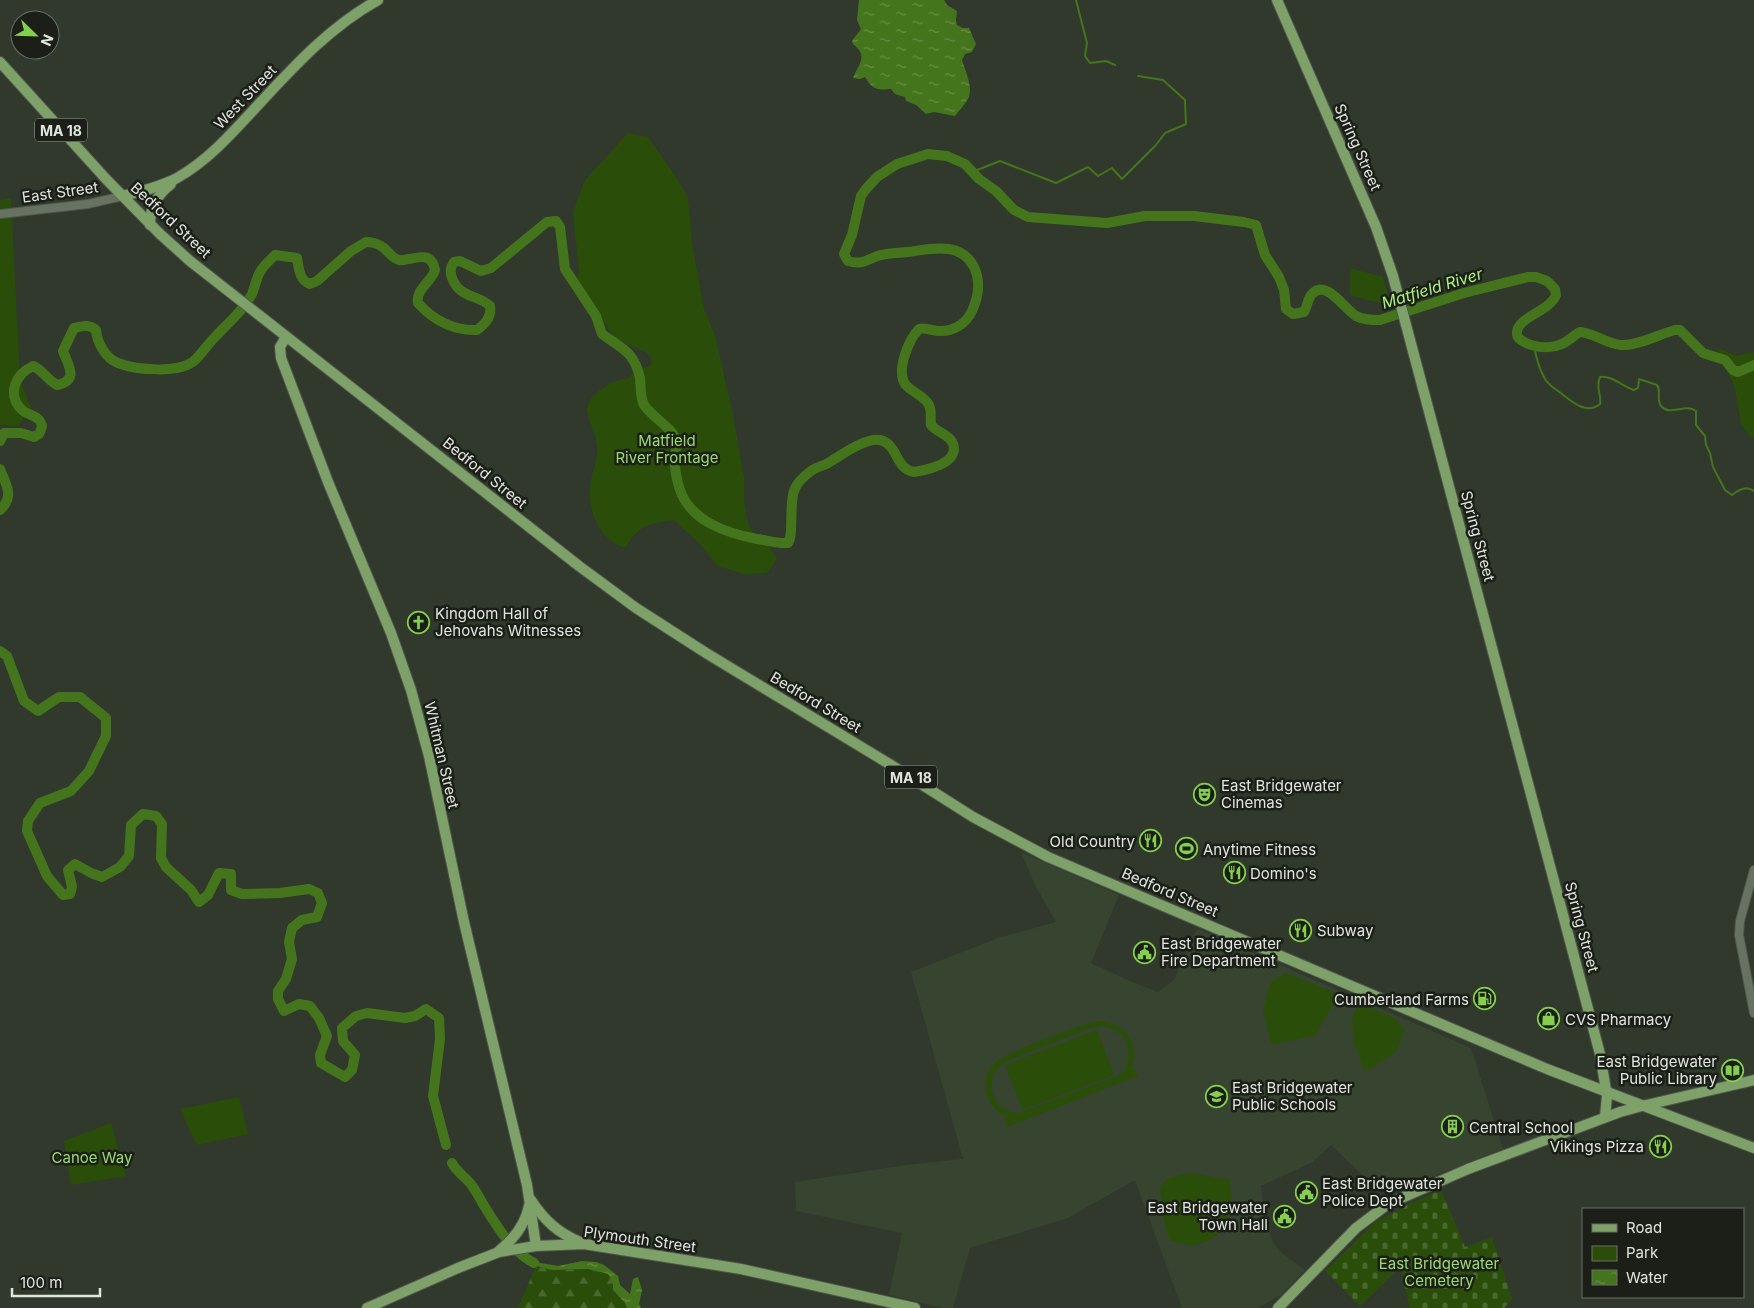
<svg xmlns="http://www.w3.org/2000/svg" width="1754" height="1308" viewBox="0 0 1754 1308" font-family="Inter,sans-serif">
<defs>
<pattern id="forest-firs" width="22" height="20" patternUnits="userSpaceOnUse" patternTransform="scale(1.25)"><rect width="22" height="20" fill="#2a4e0a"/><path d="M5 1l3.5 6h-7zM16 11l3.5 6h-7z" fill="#49682d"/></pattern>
<pattern id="cemetery-stones" width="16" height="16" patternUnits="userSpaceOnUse" patternTransform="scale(1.25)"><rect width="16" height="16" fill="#2a4e0a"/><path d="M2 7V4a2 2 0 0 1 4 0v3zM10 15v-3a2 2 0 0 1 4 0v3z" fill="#49682d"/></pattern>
<pattern id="water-ripples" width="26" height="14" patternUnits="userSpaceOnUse" patternTransform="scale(1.25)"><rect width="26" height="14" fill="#44751d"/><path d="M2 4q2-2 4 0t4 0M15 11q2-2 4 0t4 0" fill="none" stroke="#688f48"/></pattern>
</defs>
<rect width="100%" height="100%" fill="#30392b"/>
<path fill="#374430" d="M1021,852L1119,895L1091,963L1130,981L1158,992L1174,980L1193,936L1198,929L1471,1048L1503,1149L1388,1194L1360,1173L1331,1145L1311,1163L1261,1186L1265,1222L1274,1244L1284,1255L1305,1270L1281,1295L1257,1308H1182L1135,1180L1068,1218L970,1248L953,1308H943L889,1295L902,1233L796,1211L795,1182L906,1165L963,1159L911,972L998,938L1056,922L1035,885Z"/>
<path fill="url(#forest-firs)" d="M536,1266L551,1270L588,1269L608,1274L613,1283V1290L625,1303L627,1308H518Z"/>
<path fill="url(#cemetery-stones)" d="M1441,1190L1465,1247L1492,1237L1512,1299L1504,1308H1410L1400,1267L1360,1306L1325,1271L1374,1223L1409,1204Z"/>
<g fill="#2a4e0a" fill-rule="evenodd">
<path d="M628,133L648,137L674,174L688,197L692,244L704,309L715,335L733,415L744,477V500L747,521L752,531L768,545L777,559L767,573L744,574L718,566L699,543L674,520C650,524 638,524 626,548C600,541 588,512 590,487C591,473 599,459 597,445C594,421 573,408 603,388C609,384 620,378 628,379L633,373L652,364L651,357L647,353L615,339L577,279L579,273L573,212L585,180Z"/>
<path d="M11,198L20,381L31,407V412L25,416L19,426L0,425V200Z"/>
<path d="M1350,268L1383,277L1391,306L1350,295Z"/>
<path d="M1716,347L1737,356L1754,352V437H1751L1741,425L1735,388Z"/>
<path d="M1285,973L1339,994L1315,1036L1271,1044L1263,1010L1270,983Z"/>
<path d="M1359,1003L1395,1018L1405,1030L1396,1052L1365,1072L1354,1043L1352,1017Z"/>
<path d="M1100,1021C1126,1022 1141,1046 1131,1070L1135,1069L1138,1076L1007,1127L1004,1119L1008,1117C997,1113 989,1104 986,1092C984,1082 987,1071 994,1064C1006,1051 1070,1030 1089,1023ZM1101,1026C1127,1028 1138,1056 1120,1075L1019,1113C988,1111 981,1074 1009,1060L1091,1028Z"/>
<path d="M1097,1030L1114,1075L1022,1110L1005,1065Z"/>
<path d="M239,1097L248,1134L197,1145L180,1109Z"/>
<path d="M111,1123L126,1176L71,1185L64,1141Z"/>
<path d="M1193,1173L1230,1180C1230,1186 1232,1193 1231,1200C1231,1222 1215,1246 1190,1245C1184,1244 1177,1242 1170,1241L1163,1217L1160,1188L1167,1178Z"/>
</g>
<g fill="url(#water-ripples)">
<path d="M859,0H944L947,5L957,11L956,20L957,25L963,28H969L976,44L972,52L965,54L962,60C965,70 974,89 968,99C964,105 959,111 955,116L934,112L926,114L916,105L906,101L905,97L895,94L891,89C877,90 873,90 865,77L860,79L853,78C860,62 868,56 853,44L852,41L861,29L857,20Z"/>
<path d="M526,1256L535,1262L558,1266L582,1261L596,1262L604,1265L618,1276L620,1285L630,1294L633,1279L638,1277L642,1290L639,1304L641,1308H627L625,1303L613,1290V1283L608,1274L588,1269L551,1270L527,1263L518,1257Z"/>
</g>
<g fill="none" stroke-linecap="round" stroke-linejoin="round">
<g stroke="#44751d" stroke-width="2">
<path d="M1076,0L1087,43L1085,56L1090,63L1106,61L1115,65"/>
<path d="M972,172L1000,161L1056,183L1088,167L1098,176L1112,168L1122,179L1156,145L1165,133L1186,124L1185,100L1163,80L1138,76"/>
<path d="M1534,346C1536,357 1539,369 1545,379C1549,386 1556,389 1562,394C1572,402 1587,415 1600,404C1602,394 1595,388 1600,377C1612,375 1623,387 1634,390L1638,388L1639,379L1657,385C1662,391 1655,400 1662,407C1670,416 1686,403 1696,411V425L1705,436L1706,445L1710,453L1713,467L1725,490L1732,495C1738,490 1747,485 1754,491"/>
</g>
<g stroke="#44751d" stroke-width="10">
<path d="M0,441L4,433H21L34,437L39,434C41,430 43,426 41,423C38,415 27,415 22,410C6,394 16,374 33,366C43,370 47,380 57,385C79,380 69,367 63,351L74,328C83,326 89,324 96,330C97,342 105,358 118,363C136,370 180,374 195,360C202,353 208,344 215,337C228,323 243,311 252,294C255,287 256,279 260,272C263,266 270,260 275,255L297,258C299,268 299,280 310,284L317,281L351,251L366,242C371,242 376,243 381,246C388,250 391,258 399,260C410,262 431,247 435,270C432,281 415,290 418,303C433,320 454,331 477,330C485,324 492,317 490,306C478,294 460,299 452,278C450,272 450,268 454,262L460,261L481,271L491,268L547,222L556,221L560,227L565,269L596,316L602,334C621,348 634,351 640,378C641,387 640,397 644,405C652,417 672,428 675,438C678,447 674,455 675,464C675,471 677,480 679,487C689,521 726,533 757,539C767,540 777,544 788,543C794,535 789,505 794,491C797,482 804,476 811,471C816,467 823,466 828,463C840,456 866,437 880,440C898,444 895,469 914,472C926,470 952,465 954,450C954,445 953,442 950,439C944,433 936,431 931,425C930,418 932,411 929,405C925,396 911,392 905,384C896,370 909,339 919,329C926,327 931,331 938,331C953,332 966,324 972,311C979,296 981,282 974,267C961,241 931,249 908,252C899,253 890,253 881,255C868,258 864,266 848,261L844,254L852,235L861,196L866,189L877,177L897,164L928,154L947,156L965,164L979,179L996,191L1014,210L1028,217L1107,223L1145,216H1194L1244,222L1256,225L1265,255L1279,277L1284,290L1286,309L1293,314L1304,312C1308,306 1307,299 1312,294C1326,278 1345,310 1356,316C1363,320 1372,320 1380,320L1464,293L1528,277H1536L1547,281L1555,289L1556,295C1550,311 1518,317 1517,332C1516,338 1521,340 1526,343C1537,348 1552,349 1564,343C1570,340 1574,335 1580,332C1594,333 1607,344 1621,345C1637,346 1660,334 1675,330H1680L1703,353L1725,360L1733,370L1738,372L1754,365"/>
<path d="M0,469C6,485 15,496 0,510"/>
<path d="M0,651L7,656L24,701L38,711L59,697H80L106,718V736L89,771L71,791L40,803L28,821L27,831L47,876L63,895L70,894L72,887L68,870L75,864L91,873L102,877L120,867L129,856L131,825L143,814L156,816L162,824L161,858L166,867L191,890L199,902L208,895L219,873L231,874V890L242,894L280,893L309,889L318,893L322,903L317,917L302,920L292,928L289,942L292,959L286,979L278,991V999L284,1011L299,1004L310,1006L319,1018L327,1036L320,1055L321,1063L345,1077L352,1070L355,1055L343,1041L342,1028L356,1016L367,1013L405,1018L415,1016L426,1009L439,1018L440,1039L433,1096L446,1145"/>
<path d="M452,1163C456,1171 464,1176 470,1183C475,1189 479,1197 483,1204C496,1225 511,1251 534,1263"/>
</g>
<defs>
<g id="minor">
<path d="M0,214L88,204L123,196"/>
<path d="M1754,870L1740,921L1739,935L1754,1013"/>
</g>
<g id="major">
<path d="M1277,0L1376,227L1393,276L1600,1054L1607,1096L1605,1117"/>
<path d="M0,62L106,179L160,234L190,261L579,566L636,608L706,653L891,765L973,817L1048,857L1547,1069L1754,1148"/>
<path d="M123,196C142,191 160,187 177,178C209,160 234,131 259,104C295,65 331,26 378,0"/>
<path d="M150,225C150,207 157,195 171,184"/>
<path d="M286,337L280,347L281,358L328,482L391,633L411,690L429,756L464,922L527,1185L536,1246"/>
<path d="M531,1200C544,1220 558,1233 580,1242"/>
<path d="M499,1251C514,1239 525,1225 529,1206"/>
<path d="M367,1308L458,1268L499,1252L536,1246L584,1244L741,1269L915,1308"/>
<path d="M1278,1308L1356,1228L1388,1204L1468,1169L1620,1112L1642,1106L1754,1080"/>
</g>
</defs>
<use href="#minor" stroke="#50574c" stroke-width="10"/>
<use href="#major" stroke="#50574c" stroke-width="12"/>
<use href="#minor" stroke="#687262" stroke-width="8"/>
<use href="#major" stroke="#7ea169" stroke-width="10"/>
</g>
<defs>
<symbol id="church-ring" viewBox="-11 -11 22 22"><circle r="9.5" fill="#1b1f18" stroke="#84cf4d" stroke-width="1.5"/><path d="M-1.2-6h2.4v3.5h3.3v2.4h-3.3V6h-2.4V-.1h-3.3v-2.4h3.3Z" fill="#84cf4d"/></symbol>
<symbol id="theatre-ring" viewBox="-11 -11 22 22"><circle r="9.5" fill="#1b1f18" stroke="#84cf4d" stroke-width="1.5"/><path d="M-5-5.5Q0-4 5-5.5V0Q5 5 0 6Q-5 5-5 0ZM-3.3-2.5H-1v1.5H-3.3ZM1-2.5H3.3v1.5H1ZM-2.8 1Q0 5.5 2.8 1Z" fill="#84cf4d"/></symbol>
<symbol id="restaurant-ring" viewBox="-11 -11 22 22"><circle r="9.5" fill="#1b1f18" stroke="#84cf4d" stroke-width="1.5"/><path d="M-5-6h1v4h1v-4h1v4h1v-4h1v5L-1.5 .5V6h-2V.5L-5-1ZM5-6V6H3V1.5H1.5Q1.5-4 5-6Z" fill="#84cf4d"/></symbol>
<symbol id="stadium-ring" viewBox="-11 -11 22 22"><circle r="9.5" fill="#1b1f18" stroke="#84cf4d" stroke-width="1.5"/><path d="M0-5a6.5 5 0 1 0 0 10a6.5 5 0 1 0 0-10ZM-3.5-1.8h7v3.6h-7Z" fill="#84cf4d"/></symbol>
<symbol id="civic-ring" viewBox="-11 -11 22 22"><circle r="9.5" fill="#1b1f18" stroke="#84cf4d" stroke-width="1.5"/><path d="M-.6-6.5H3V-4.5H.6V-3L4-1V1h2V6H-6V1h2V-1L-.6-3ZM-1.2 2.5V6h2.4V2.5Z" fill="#84cf4d"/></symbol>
<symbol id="fuel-ring" viewBox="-11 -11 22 22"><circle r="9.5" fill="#1b1f18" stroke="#84cf4d" stroke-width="1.5"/><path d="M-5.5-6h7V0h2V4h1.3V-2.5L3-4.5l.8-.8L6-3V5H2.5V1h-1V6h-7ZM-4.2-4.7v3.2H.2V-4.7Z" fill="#84cf4d"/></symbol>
<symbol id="shop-ring" viewBox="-11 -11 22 22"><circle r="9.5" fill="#1b1f18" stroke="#84cf4d" stroke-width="1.5"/><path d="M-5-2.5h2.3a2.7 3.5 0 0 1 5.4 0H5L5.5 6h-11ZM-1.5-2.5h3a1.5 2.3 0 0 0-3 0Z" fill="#84cf4d"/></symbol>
<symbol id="library-ring" viewBox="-11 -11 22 22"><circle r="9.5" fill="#1b1f18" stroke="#84cf4d" stroke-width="1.5"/><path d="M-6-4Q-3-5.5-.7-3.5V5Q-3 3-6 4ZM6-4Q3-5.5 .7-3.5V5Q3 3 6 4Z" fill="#84cf4d"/></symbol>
<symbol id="school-ring" viewBox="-11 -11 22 22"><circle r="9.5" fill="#1b1f18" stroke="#84cf4d" stroke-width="1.5"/><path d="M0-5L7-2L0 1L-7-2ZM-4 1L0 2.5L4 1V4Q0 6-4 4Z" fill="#84cf4d"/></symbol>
<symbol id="building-ring" viewBox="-11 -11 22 22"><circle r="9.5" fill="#1b1f18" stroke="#84cf4d" stroke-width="1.5"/><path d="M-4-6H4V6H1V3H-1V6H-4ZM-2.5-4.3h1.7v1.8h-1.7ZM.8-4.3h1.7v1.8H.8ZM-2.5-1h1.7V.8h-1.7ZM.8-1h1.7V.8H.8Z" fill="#84cf4d"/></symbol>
</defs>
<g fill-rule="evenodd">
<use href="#church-ring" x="406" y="610" width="25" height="25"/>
<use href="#theatre-ring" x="1192" y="782" width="25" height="25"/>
<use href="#restaurant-ring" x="1138" y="828" width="25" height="25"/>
<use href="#stadium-ring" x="1174" y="836" width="25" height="25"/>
<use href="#restaurant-ring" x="1222" y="860" width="25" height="25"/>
<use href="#restaurant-ring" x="1288" y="918" width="25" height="25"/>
<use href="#civic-ring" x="1132" y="940" width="25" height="25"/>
<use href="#fuel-ring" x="1472" y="986" width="25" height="25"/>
<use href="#shop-ring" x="1536" y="1006" width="25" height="25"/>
<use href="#library-ring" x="1720" y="1058" width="25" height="25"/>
<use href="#school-ring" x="1204" y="1084" width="25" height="25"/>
<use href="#building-ring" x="1440" y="1114" width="25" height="25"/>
<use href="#restaurant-ring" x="1648" y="1134" width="25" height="25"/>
<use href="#civic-ring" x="1294" y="1180" width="25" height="25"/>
<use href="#civic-ring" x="1272" y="1204" width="25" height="25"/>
</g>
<g text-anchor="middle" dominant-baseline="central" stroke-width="5" stroke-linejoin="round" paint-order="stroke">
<g fill="#1b1f18" stroke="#a5aaa2" stroke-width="1">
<rect x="35" y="118.5" width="52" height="23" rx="4"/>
<rect x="885" y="765.5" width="52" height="23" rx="4"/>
</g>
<g font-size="14" font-weight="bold" fill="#e0e6dd">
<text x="61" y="130">MA 18</text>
<text x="911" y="777">MA 18</text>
</g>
<g font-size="15" fill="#e0e6dd" stroke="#1b1f18">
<text transform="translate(245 97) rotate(-46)">West Street</text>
<text transform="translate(1358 147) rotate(66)">Spring Street</text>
<text transform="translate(60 192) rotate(-8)">East Street</text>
<text transform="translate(171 220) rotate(43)">Bedford Street</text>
<text transform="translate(485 473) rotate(39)">Bedford Street</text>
<text transform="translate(1478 536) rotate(75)">Spring Street</text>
<text transform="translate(816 702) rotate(31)">Bedford Street</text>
<text transform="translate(442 755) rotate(77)">Whitman Street</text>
<text transform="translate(1170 892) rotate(23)">Bedford Street</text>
<text transform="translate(1582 927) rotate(75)">Spring Street</text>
<text transform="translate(640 1239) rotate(8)">Plymouth Street</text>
</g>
<g font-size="15" fill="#99dc6d" stroke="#1b1f18">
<text x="667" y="440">Matfield<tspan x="667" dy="17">River Frontage</tspan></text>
<text x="92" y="1157">Canoe Way</text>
<text x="1439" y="1263">East Bridgewater<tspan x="1439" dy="17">Cemetery</tspan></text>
</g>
<g font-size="15" fill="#e0e6dd" stroke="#1b1f18" text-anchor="start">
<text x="435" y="613">Kingdom Hall of<tspan x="435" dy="17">Jehovahs Witnesses</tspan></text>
<text x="1221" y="785">East Bridgewater<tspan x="1221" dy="17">Cinemas</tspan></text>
<text x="1135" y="841" text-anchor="end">Old Country</text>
<text x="1203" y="849">Anytime Fitness</text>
<text x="1250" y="873">Domino's</text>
<text x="1317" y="930">Subway</text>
<text x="1161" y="943">East Bridgewater<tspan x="1161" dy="17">Fire Department</tspan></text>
<text x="1469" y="999" text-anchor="end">Cumberland Farms</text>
<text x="1565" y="1019">CVS Pharmacy</text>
<text x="1717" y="1061" text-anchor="end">East Bridgewater<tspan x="1717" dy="17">Public Library</tspan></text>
<text x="1232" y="1087">East Bridgewater<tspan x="1232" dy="17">Public Schools</tspan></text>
<text x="1469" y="1127">Central School</text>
<text x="1644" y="1146" text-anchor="end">Vikings Pizza</text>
<text x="1322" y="1183">East Bridgewater<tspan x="1322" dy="17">Police Dept</tspan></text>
<text x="1268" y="1207" text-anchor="end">East Bridgewater<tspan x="1268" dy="17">Town Hall</tspan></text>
</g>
<g font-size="16" font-style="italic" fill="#adf181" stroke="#1b1f18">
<text transform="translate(1432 288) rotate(-17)">Matfield River</text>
</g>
</g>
<rect x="1582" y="1208" width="162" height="90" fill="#1b1f18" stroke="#6a6f67"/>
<rect x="1592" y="1224" width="25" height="8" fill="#7ea169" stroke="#6a6f67"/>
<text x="1626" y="1233" font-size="15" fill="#e0e6dd">Road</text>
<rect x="1592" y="1246" width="25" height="15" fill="#2a4e0a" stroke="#6a6f67"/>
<text x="1626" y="1258" font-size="15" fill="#e0e6dd">Park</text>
<rect x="1592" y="1270" width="25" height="15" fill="url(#water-ripples)" stroke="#6a6f67"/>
<text x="1626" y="1283" font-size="15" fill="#e0e6dd">Water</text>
<g transform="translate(35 35) rotate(113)"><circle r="24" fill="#1b1f18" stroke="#6a6f67"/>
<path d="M0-4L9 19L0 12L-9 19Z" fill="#84cf4d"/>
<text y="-8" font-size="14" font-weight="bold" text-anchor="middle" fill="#e0e6dd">N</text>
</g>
<path d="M12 1288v8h88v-8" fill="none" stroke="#e0e6dd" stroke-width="2.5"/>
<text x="20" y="1288" font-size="15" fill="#e0e6dd" stroke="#1b1f18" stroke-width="4" paint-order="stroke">100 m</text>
</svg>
